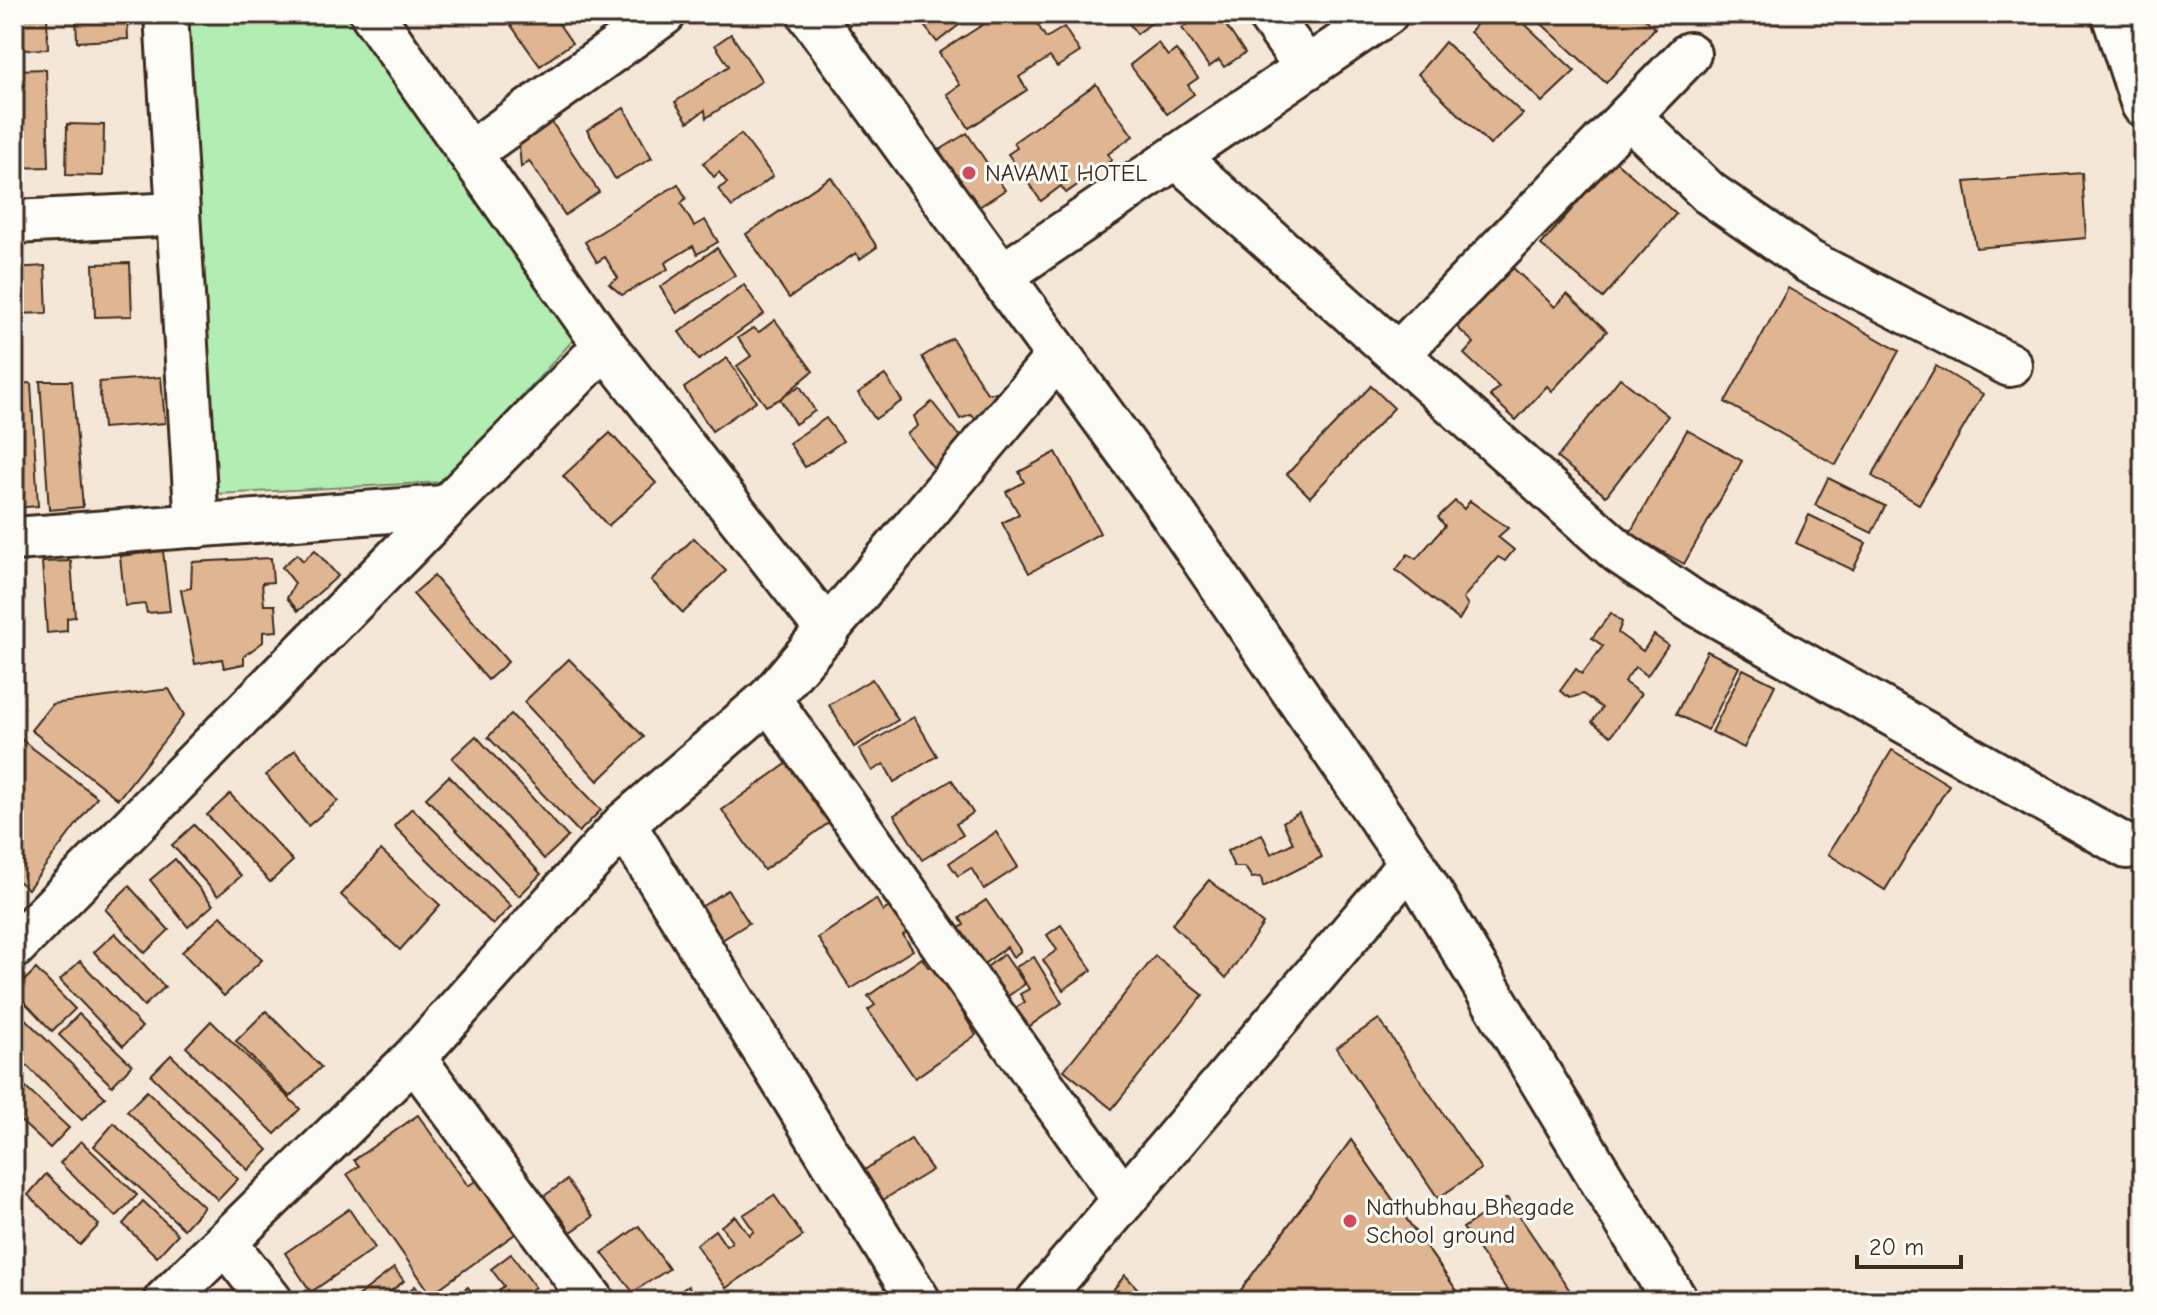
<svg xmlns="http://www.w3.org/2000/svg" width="2157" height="1315" viewBox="0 0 2157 1315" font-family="'Comic Neue',sans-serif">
<rect width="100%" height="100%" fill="#f4e7d8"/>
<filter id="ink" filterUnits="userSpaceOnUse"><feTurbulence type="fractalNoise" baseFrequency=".0125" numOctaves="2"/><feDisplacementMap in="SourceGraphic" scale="16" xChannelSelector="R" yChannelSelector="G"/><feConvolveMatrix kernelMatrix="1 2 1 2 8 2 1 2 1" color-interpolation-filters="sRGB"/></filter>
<g filter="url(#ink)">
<path fill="#b2edb3" stroke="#768c68" stroke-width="2" d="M188,14H350L576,337L444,482L217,494Z"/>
<g fill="#e0b591" stroke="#3b2a1e" stroke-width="2">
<path d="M19,14H47L48,49L20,50Z"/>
<path d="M76,14H127L128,39L77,42Z"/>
<path d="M503,14H552L572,43L540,66Z"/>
<path d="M915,14H965L968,18L937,42Z"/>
<path d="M999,14H1031L1046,38L1064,27L1080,52L1057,67L1050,57L1019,77L1027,90L969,128L947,94L960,85L939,53Z"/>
<path d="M1122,14H1163L1137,34Z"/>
<path d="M1202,14H1218L1245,53L1224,67L1219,60L1209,67L1182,28Z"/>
<path d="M1485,14H1514L1575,71L1542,102L1470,32Z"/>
<path d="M1531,14H1640L1655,28L1606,83Z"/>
<path d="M731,34L762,81L706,118L705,110L688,122L675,102L729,66L715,45Z"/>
<path d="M1445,42L1523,114L1490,145L1418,74Z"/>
<path d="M1158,43L1168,56L1176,50L1198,78L1188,85L1194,94L1167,114L1130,65Z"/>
<path d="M46,69L49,167L14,168V70Z"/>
<path d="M1096,84L1133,136L1108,154L1112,160L1066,193L1061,186L1041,201L1008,154L1017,148L1014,142Z"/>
<path d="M624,108L652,158L615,179L587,130Z"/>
<path d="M551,121L599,192L565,215L529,161L521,167L519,144Z"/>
<path d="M67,124L104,125L103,176L66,175Z"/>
<path d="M967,133L1005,190L973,211L932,155Z"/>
<path d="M741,134L773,176L732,207L718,189L727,183L719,172L714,177L703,163Z"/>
<path d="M1614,160L1676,214L1603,298L1541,245Z"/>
<path d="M2082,173L2086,238L1976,248L1965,182Z"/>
<path d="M831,177L877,247L860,259L856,253L789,298L746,234Z"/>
<path d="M678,184L686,198L681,204L694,226L705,220L718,242L697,254L693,246L665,263L668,269L622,295L609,284L618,278L605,257L597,262L585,242Z"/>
<path d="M717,248L735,275L677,313L660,287Z"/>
<path d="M130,263L132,316L95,317L93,264Z"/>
<path d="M45,266L47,313L14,314V268Z"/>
<path d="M1512,267L1555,307L1567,294L1607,331L1552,391L1547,386L1516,420L1490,396L1499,387L1464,354L1474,343L1457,327Z"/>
<path d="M744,285L764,314L699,360L679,332Z"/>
<path d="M1788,288L1899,351L1836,465L1725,402Z"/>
<path d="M775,320L813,371L780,399L766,406L737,366L751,356L738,338L753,328L759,332Z"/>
<path d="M952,338L987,393H996L1004,406L980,422L971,415L960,419L922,357Z"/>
<path d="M727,358L756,401L712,431L684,388Z"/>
<path d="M1936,366L1983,394L1919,504L1872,476Z"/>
<path d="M885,375L902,401L875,419L858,393Z"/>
<path d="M161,377L165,423L103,428L99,382Z"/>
<path d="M1620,378L1668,416L1606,496L1557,458Z"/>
<path d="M40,381H72L83,507L49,510Z"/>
<path d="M31,383L38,506L14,508V384Z"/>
<path d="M800,386L815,411L795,424L780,399Z"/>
<path d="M1371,386L1394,408L1310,497L1287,474Z"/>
<path d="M932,402L967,446L936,471L907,434L918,426L914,416Z"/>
<path d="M826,418L843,441L805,467L789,443Z"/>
<path d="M1687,430L1742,461L1684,564L1630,533Z"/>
<path d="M610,433L656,483L608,526L563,476Z"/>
<path d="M1056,452L1100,533L1029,573L1002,523L1019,514L1006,492L1024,482L1019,472Z"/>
<path d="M1828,478L1885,506L1872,533L1815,505Z"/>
<path d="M1455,501L1464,509L1470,501L1508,528L1498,537L1514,550L1505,561L1498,557L1463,598L1468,605L1459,620L1396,570L1408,554L1416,559L1445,526L1438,517Z"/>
<path d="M1809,515L1866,543L1853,570L1796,543Z"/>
<path d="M694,538L726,571L683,613L651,580Z"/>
<path d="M315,550L338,576L298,611L287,598L295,583L282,567L297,554L303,561Z"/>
<path d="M163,551L170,611L147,613L145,604L125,606L120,556Z"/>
<path d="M271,558L273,582L262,583L264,605H275L277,631L263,632V642L244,656V664L224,668L222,659L195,664L181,590L191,588L192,562Z"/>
<path d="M71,561L75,617L67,618V631L47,633L42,562Z"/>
<path d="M434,576L508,662L488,680L413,594Z"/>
<path d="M14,594H21L22,636H14Z"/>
<path d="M1611,613L1622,622L1618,633L1643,651L1654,635L1668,645L1647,676L1635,667L1624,682L1641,694L1611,736L1592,722L1602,708L1583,694L1570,698L1560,691L1576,669L1582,674L1603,646L1592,638Z"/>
<path d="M1707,651L1739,667L1708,730L1676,714Z"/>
<path d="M569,659L644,737L598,781L524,702Z"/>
<path d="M1743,669L1775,685L1744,748L1712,732Z"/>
<path d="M872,679L898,720L854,747L829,705Z"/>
<path d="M169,689L184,715L118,799L31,730L52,704Z"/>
<path d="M511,714L601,810L579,832L488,737Z"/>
<path d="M914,717L937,756L894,782L884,764L872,771L859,749Z"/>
<path d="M14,734L97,797L28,889L14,878V813L23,801L14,794Z"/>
<path d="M476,736L568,837L544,859L452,758Z"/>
<path d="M295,750L338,801L308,826L266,775Z"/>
<path d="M1892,750L1949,785L1885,890L1828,854Z"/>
<path d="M792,760L834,819L764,870L722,810Z"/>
<path d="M449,776L541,874L519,896L426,798Z"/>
<path d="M952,780L973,813L956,824L963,835L922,860L894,815Z"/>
<path d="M230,794L293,861L270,882L207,815Z"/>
<path d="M412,808L511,906L493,925L394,826Z"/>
<path d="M1299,813L1322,857L1263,887L1261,877L1252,878L1245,867H1234L1227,851L1262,834L1271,854L1293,843L1283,822Z"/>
<path d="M194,825L241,876L218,896L172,845Z"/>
<path d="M996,832L1018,867L984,889L971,868L958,876L949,863Z"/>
<path d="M381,850L440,905L400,950L341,895Z"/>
<path d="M175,859L213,905L188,927L150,880Z"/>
<path d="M1209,880L1263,924L1226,978L1172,924Z"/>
<path d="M129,886L169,930L145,953L105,909Z"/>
<path d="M728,890L749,923L714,945L693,912Z"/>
<path d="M876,899L883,911L894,904L911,929L903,935L913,950L851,989L818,938Z"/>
<path d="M986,900L1021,951L1013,957L1007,947L981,966L956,930L964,925L960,918Z"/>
<path d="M221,916L262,960L224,996L182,952Z"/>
<path d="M1061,925L1092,970L1063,990L1043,960L1057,950L1047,935Z"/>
<path d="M115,933L165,987L144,1006L94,952Z"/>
<path d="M1004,954L1025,984L1008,996L987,967Z"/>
<path d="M1155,956L1203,995L1112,1109L1064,1070Z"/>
<path d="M1034,957L1062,1003L1027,1028L1015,1008L1025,1002L1020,994L1029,989L1016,967Z"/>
<path d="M922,958L928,967L935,966L976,1035L915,1078L868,1010L875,1005L868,996Z"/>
<path d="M80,961L142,1027L123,1046L60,980Z"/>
<path d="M36,969L75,1009L52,1031L14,991Z"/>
<path d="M14,1008L105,1097L82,1120L14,1053Z"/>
<path d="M266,1011L321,1067L290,1097L236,1041Z"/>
<path d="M79,1014L132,1065L112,1086L59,1035Z"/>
<path d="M1379,1019L1481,1169L1438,1198L1336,1048Z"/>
<path d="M211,1021L300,1109L275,1134L186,1047Z"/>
<path d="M171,1055L268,1150L248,1170L151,1075Z"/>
<path d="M15,1078L69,1128L50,1148L14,1115Z"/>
<path d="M147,1091L238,1179L218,1200L127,1111Z"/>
<path d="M418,1115L468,1186L477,1180L515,1234L431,1294L347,1174L359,1166L354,1160Z"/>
<path d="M114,1123L204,1207L184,1229L94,1146Z"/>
<path d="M911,1139L932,1170L883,1200L863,1171Z"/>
<path d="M1351,1140L1464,1301H1233Z"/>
<path d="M1351,1140L1464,1301H1233Z"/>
<path d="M81,1141L137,1195L116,1217L60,1163Z"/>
<path d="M46,1174L99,1225L80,1245L28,1195Z"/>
<path d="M567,1180L593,1217L571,1232L561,1217L551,1224L541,1198Z"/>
<path d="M774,1195L803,1236L726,1288L696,1245L715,1230L726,1246L732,1242L721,1226L735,1216L749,1235L754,1231L743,1215Z"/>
<path d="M1507,1198L1577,1301H1515L1463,1228Z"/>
<path d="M143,1201L178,1234L157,1257L123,1224Z"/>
<path d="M349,1209L375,1248L311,1292L285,1253Z"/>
<path d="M639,1226L669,1269L633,1292L602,1253Z"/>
<path d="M511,1254L535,1287L516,1301H484L504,1286L491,1269Z"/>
<path d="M394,1268L404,1281L390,1292L396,1301L415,1286L426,1301H351Z"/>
<path d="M1125,1275L1149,1301H1104Z"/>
<path d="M688,1286L696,1300L666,1301Z"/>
<path d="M468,1287L479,1301H450Z"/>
</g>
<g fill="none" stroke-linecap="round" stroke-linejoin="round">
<defs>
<g id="street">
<path d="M166,14L197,526"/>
<path d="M372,14L605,346L828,631"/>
<path d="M1268,14L1307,68"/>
<path d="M2113,14L2143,105"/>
<path d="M1629,116L1709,193L1809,262L2010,365"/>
<path d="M470,153L664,14"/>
<path d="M1177,157L1619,552L1693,602L2127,847"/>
<path d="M14,222L178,214"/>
<path d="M1001,276L1386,14"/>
<path d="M1398,354L1689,54"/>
<path d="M14,539L444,507"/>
<path d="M769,699L1124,1200"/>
<path d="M624,824L919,1301"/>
<path d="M14,947L605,346"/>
<path d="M414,1058L593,1301"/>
<path d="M225,1242L271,1301"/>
<path d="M165,1301L414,1058L624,824L769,699L1058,356"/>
<path d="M1038,1301L1411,862"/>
</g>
<path id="secondary" d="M810,14L1163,499L1411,862L1675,1301"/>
</defs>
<use href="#street" stroke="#3b2a1e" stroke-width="48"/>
<use href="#secondary" stroke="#3b2a1e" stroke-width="50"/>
<use href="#street" stroke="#fdfcf7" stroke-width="42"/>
<use href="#secondary" stroke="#fdfcf7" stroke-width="44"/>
</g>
</g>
<g fill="#d1495b" stroke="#fdfcf7" stroke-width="3">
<circle cx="969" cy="173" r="8"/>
<circle cx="1350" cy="1221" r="8"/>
</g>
<g text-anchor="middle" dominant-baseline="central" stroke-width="6" stroke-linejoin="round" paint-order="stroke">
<g font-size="24" fill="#3b2a1e" stroke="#fdfcf7" text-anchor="start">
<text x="985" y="173">NAVAMI HOTEL</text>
<text x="1366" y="1207">Nathubhau Bhegade<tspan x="1366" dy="28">School ground</tspan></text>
</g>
</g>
<rect width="2157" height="1315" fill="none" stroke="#fdfcf7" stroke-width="48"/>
<rect x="24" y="24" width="2109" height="1267" fill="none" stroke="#3b2a1e" stroke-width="3" filter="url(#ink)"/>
<path d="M1857 1255v12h104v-12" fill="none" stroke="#3b2a1e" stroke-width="4"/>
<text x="1869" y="1255" font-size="24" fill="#3b2a1e" stroke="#fdfcf7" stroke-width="6" paint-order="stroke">20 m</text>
</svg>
